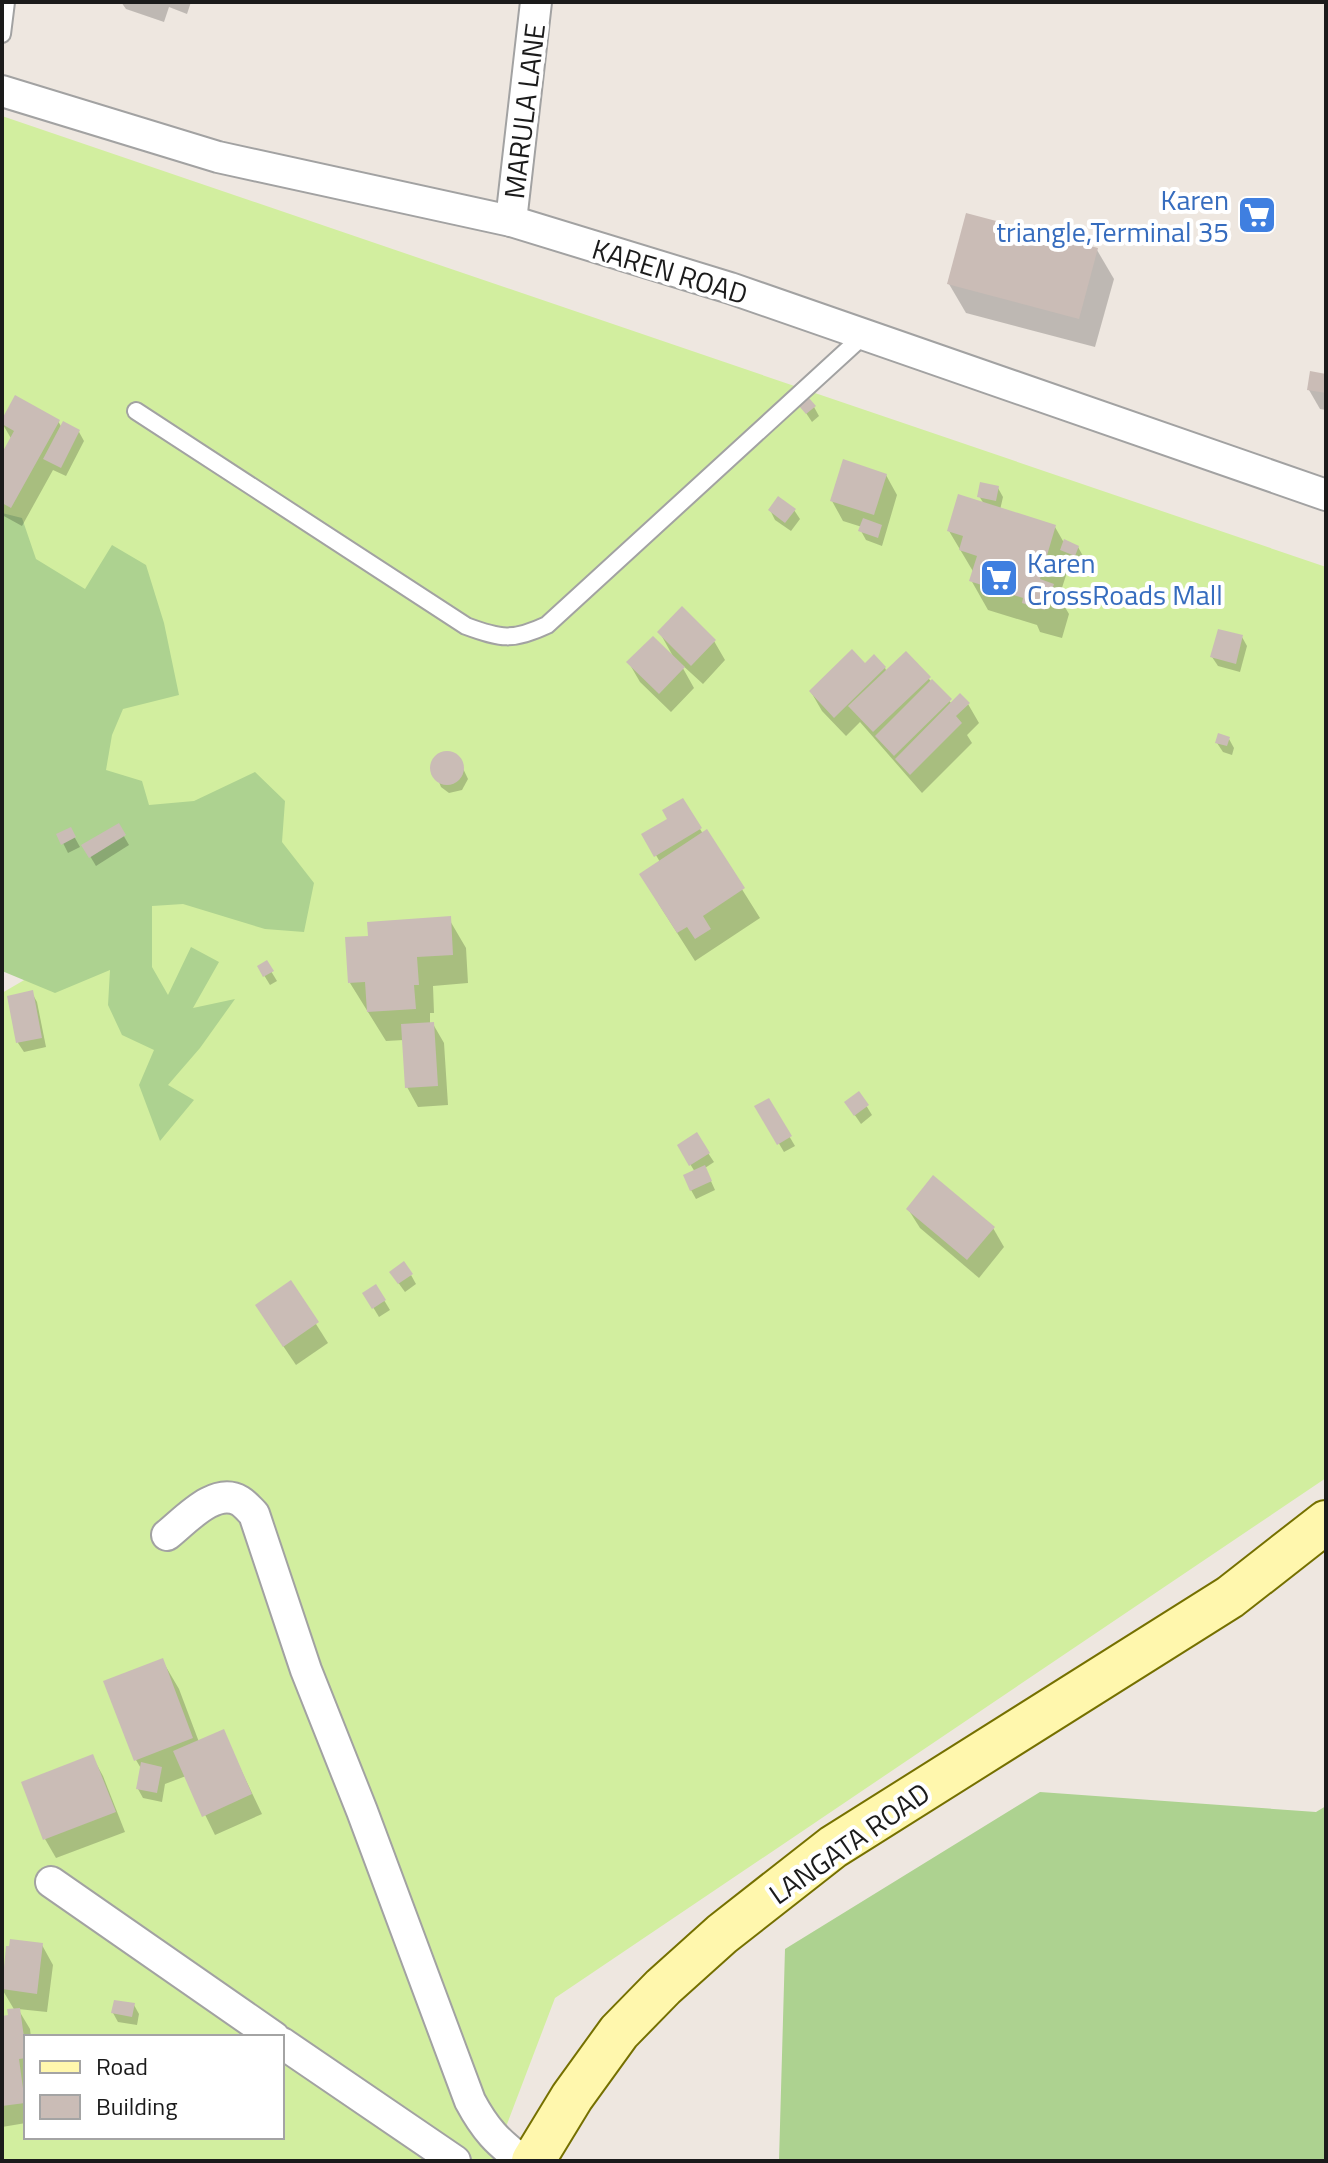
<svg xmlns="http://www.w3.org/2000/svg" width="1328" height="2163" viewBox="0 0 1328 2163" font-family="'Titillium Web',sans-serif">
<rect width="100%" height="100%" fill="#eee7e0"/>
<path fill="#d2ee9f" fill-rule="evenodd" d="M2,116L1326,567V1478L555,1998L493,2161H2V993L91,941L2,681ZM26,2037H282V2137H26Z"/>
<g fill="#add290">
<path d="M2,513L22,518L36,559L85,589L112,545L146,565L164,623L179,695L123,709L112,735L106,770L142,781L149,805L194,801L255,772L285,801L282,842L314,883L304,932L265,929L183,904L152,906V967L168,995L191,947L219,962L193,1008L235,999L200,1048L168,1085L194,1100L160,1141L139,1085L154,1050L122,1035L108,1005L110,970L55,993L2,971Z"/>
<path d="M1040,1792L1316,1812L1326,1806V2161H779L785,1949Z"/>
</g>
<g fill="#0003">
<path d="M121,2H191L187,14L169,7L164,22L126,9Z"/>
<path d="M1097,250L1114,279L1095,347L966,313L949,284Z"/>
<path d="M1326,376V410L1320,409L1309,390Z"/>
<path d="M802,407H814L819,416L812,422Z"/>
<path d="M58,421L62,428L79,432L84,441L66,476L53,470L22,526L2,515V457L12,440L2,423Z"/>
<path d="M886,475L897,495L882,546L866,540L861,531L862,527L843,521L832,501Z"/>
<path d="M998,488L1003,497L1000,510L1055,527L1063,541L1078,547L1083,556L1080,564L1071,560L1059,597L1069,614L1062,638L1040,632L1037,625L988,610L971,580L974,573L949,531L984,504L979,496Z"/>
<path d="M770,510H794L800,519L791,531L775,520Z"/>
<path d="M660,633L714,641L725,660L703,684L680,663L694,688L671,712L640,682L629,663L674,658Z"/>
<path d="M1242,637L1247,646L1240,672L1218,666L1212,657Z"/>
<path d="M906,654L952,704H968L979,723L967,735L972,743L922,793L860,722L846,736L822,711L811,692L865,666L885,668L887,672Z"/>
<path d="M1229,739L1234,748L1232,755L1223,752L1217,743Z"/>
<path d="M451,754L459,760L468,779L462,790L449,793L441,787L433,767L437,758Z"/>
<path d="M683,800L703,834L706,832L760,918L695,961L658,903L660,862L644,835L669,820Z"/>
<path d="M118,826L129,845L96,866L84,846Z"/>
<path d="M70,829L80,847L68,853L59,835Z"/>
<path d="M449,919L466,948L468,983L433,986L434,1013H430V1024H433L444,1043L448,1105L418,1107L407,1087L404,1040L386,1041L350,983L370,937Z"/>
<path d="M266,963L277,981L270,985L259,967Z"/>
<path d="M32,993L37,1002L46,1047L24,1052L18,1043Z"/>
<path d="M859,1094L872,1115L861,1124L852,1111Z"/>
<path d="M768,1100L795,1146L784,1152L757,1107Z"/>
<path d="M696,1135L714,1162L705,1168L715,1190L696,1199L691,1190L695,1172L679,1146Z"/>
<path d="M908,1209L993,1228L1004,1247L979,1278L920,1228Z"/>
<path d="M411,1275L416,1284L405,1292L397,1281Z"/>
<path d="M290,1283L328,1343L296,1365L269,1325Z"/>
<path d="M376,1287L390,1310L379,1317L365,1294Z"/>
<path d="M162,1660L179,1689L199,1742L223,1732L262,1814L215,1835L186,1776L165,1784L162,1802L143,1798L138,1789L142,1770L136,1760Z"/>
<path d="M92,1756L103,1776L125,1832L56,1858L45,1839L24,1783Z"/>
<path d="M42,1945L53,1965L47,2012L18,2009L30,2029L31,2037H26V2123L2,2127V2018L10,2017L15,2011L2,1989Z"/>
<path d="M134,2005L139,2014L137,2025L118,2022L113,2013Z"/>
</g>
<g fill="#cabcb6">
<path d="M966,213L1098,248L1079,319L947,284Z"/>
<path d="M1310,371L1326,374V393L1307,390Z"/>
<path d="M15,395L60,420L11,508L2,503V453L14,431L2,424V419Z"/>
<path d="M809,398L816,406L806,414L799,406Z"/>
<path d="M63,421L80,430L61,468L43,459Z"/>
<path d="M843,459L887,474L874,515L830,501Z"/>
<path d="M980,482L999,486L996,501L977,497Z"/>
<path d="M958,494L1056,525L1040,579L1054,584L1045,610L1022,603L1023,598L969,581L977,556L959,550L963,536L947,531Z"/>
<path d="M778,496L796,509L785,523L768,510Z"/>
<path d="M863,518L882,525L878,538L858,531Z"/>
<path d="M1064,539L1079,546L1075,556L1060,550Z"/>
<path d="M682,606L716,640L691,666L657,632Z"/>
<path d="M1218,629L1243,635L1236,664L1210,657Z"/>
<path d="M653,636L685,667L659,694L626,662Z"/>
<path d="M852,649L865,663L874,654L886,667L834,718L809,691Z"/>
<path d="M906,651L931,677L873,732L848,706Z"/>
<path d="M932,679L952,699L894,756L875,736Z"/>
<path d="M960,693L970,703L956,716L962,723L910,775L895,759Z"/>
<path d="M1218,733L1230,737L1227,746L1215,743Z"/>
<circle cx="447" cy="768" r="17"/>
<path d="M683,798L702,828L654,857L641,834L667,819L662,810Z"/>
<path d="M119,823L126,835L89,858L81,845Z"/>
<path d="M71,827L76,837L61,845L56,834Z"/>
<path d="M707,829L745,888L703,916L711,929L695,939L687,927L677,933L639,874Z"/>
<path d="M451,916L453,955L417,957L419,985H414L416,1009L367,1012L365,982L348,983L345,937L368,936L367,922Z"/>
<path d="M267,960L274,971L263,977L257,966Z"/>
<path d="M33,990L42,1038L16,1043L7,996Z"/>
<path d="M434,1022L438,1086L405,1088L401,1024Z"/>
<path d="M859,1091L869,1105L854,1116L844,1102Z"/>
<path d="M769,1098L792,1136L777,1145L754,1106Z"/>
<path d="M697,1132L710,1153L689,1166L677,1145Z"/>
<path d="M705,1165L712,1181L690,1191L683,1175Z"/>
<path d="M933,1175L995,1227L967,1260L906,1209Z"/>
<path d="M404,1261L413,1274L398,1284L389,1272Z"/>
<path d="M291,1280L319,1322L283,1347L255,1305Z"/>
<path d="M376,1284L386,1300L372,1309L362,1293Z"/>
<path d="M163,1658L193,1738L134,1761L103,1681Z"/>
<path d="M224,1729L252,1794L202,1817L173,1751Z"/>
<path d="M93,1754L116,1812L43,1840L21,1782Z"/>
<path d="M141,1762L162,1767L157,1793L136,1789Z"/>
<path d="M10,1939L43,1943L37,1994L2,1989L6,1946H9Z"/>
<path d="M114,2000L135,2003L132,2017L111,2013Z"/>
<path d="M20,2008L26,2052V2058L19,2059L25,2103L2,2106V2016L8,2015L7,2009Z"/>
</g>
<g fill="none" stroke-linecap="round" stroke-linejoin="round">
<defs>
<g id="service">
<path d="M2,34L6,2"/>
<path d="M136,411L466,626C501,639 513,641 547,625L864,335"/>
</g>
<g id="minor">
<path d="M2,91L218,157L511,221L730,288L1326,495"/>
<path d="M511,221L536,2"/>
<path d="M167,1535C185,1521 215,1486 240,1501C245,1504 250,1510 254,1514L306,1670L362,1811L470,2101C485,2129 497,2142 523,2161"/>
<path d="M51,1882L274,2037"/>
<path d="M282,2043L455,2161"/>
</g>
<path id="secondary" d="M533,2161L572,2097L619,2032L663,1987L722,1934L833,1847L1230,1597L1326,1522"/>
</defs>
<use href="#service" stroke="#a2a2a2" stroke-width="20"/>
<use href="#minor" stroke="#a2a2a2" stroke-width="34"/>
<use href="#secondary" stroke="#757000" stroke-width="46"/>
<use href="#service" stroke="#fff" stroke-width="16"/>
<use href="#minor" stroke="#fff" stroke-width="30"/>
<use href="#secondary" stroke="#fff7ad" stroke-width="42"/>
</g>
<defs>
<symbol id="supermarket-square" viewBox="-11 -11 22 22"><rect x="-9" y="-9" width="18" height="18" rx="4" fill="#3f7fe0" stroke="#fff"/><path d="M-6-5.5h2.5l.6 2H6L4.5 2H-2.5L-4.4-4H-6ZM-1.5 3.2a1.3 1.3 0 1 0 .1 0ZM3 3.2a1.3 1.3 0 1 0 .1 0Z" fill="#fff"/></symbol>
</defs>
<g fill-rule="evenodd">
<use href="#supermarket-square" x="1235" y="193" width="44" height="44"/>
<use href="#supermarket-square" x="977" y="556" width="44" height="44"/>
</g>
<g text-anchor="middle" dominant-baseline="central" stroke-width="8" stroke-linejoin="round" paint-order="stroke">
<g font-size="28" fill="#1b1b1b" stroke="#fff">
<text transform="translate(524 111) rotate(-83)">MARULA LANE</text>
<text transform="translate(670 271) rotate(17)">KAREN ROAD</text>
<text transform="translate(849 1843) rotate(-35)">LANGATA ROAD</text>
</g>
<g font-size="28" fill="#366cbe" stroke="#fff" text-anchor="end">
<text x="1229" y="199">Karen<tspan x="1229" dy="32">triangle,Terminal 35</tspan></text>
<text x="1027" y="562" text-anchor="start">Karen<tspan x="1027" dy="32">CrossRoads Mall</tspan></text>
</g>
</g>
<rect width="1328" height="2163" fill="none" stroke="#1b1b1b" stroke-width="8"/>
<rect x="24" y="2035" width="260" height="104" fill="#ffffff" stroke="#a4a4a4" stroke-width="2"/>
<rect x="40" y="2061" width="40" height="12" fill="#fff7ad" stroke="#a4a4a4" stroke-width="2"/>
<text x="96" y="2075" font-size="24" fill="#1b1b1b">Road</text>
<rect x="40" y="2095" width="40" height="24" fill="#cabcb6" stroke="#a4a4a4" stroke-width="2"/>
<text x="96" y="2115" font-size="24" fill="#1b1b1b">Building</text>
</svg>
